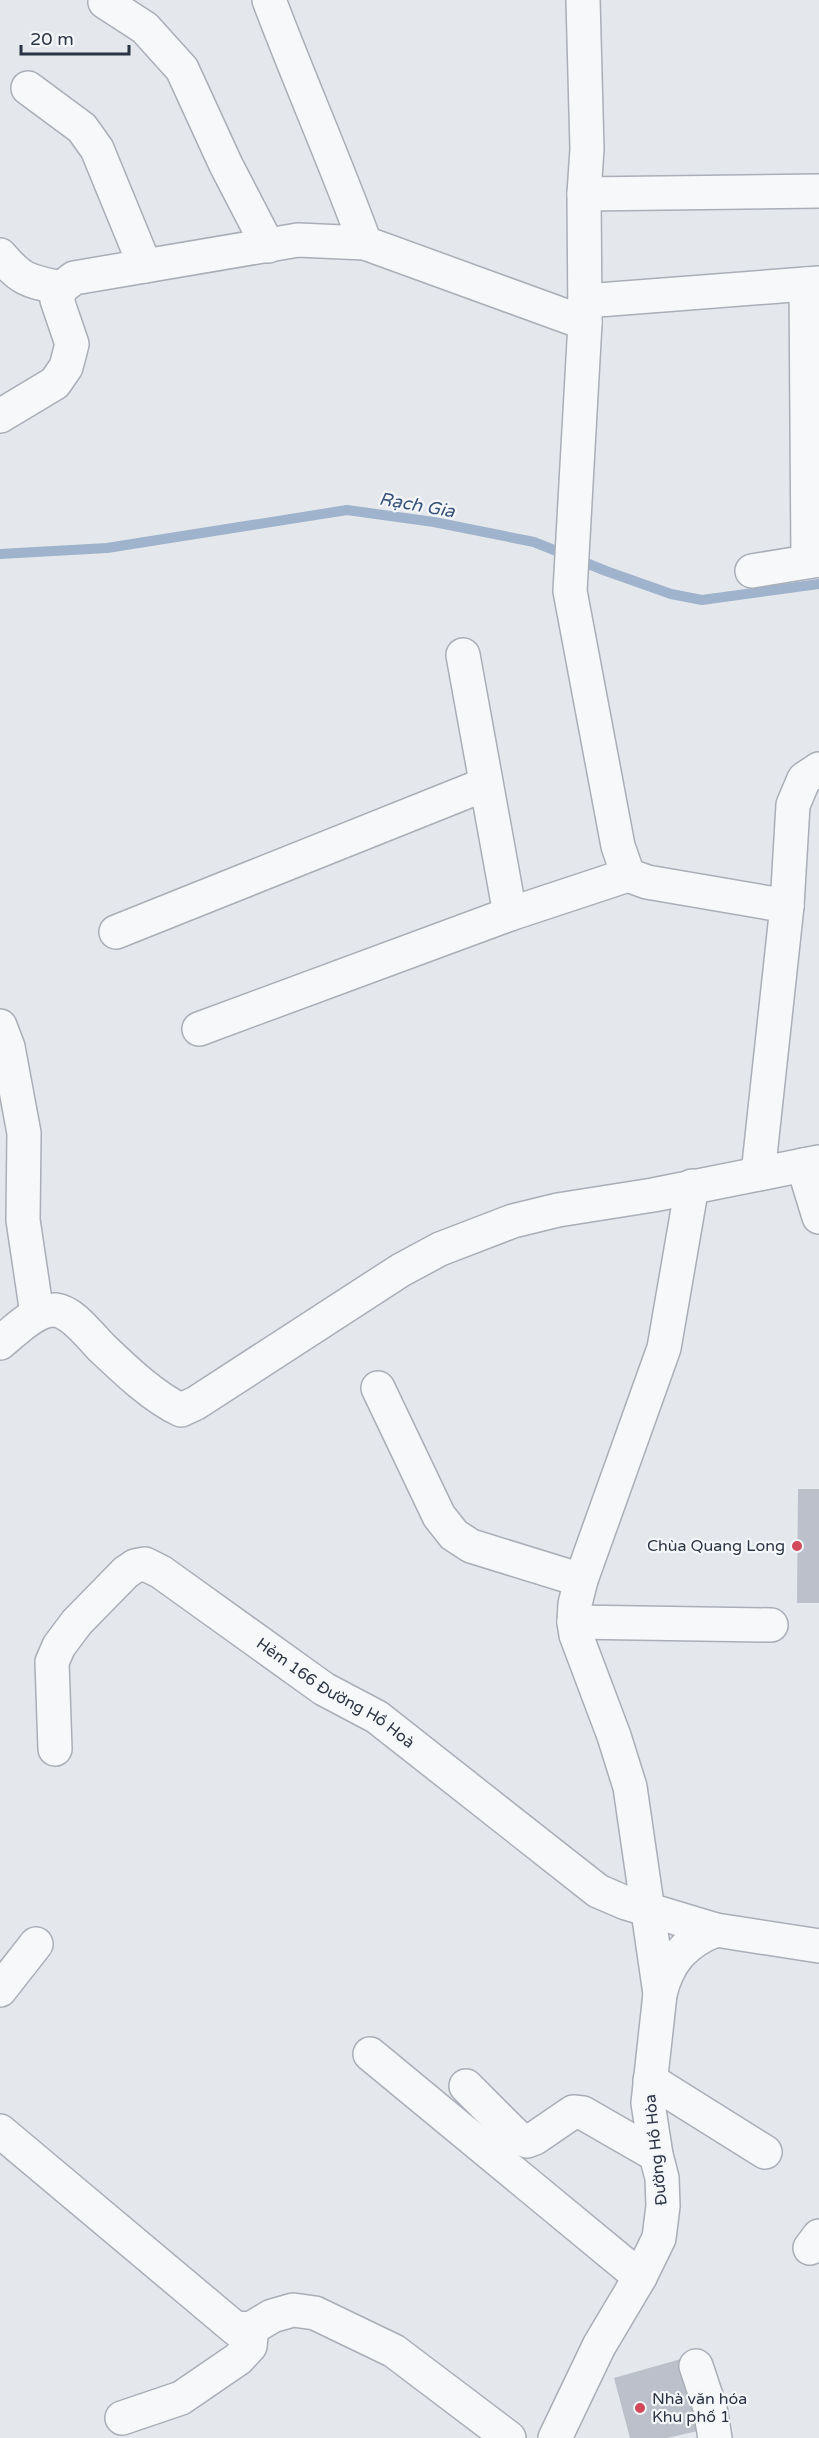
<svg xmlns="http://www.w3.org/2000/svg" width="819" height="2438" viewBox="0 0 819 2438" font-family="'Varela Round',sans-serif">
<rect width="100%" height="100%" fill="#e4e7ec"/>
<g fill="none" stroke-linecap="round" stroke-linejoin="round">
<path stroke="#9fb4cc" stroke-width="10" d="M0,554L107,548L347,510L434,522L534,542L606,571L671,594L702,600L819,584"/>
</g>
<g fill="#bbc0ca">
<path d="M798,1489H819V1603H797Z"/>
<path d="M681,2359L702,2430L667,2438H630L614,2378Z"/>
</g>
<g fill="none" stroke-linecap="round" stroke-linejoin="round">
<defs>
<g id="minor">
<path d="M269,0C300,82 335,161 365,243L585,323"/>
<path d="M583,0L587,149L584,194L585,323L570,591L618,846L628,875L647,882L787,906"/>
<path d="M105,2L145,28L182,69L226,165L268,246"/>
<path d="M28,88L82,128L97,149L145,266"/>
<path d="M584,194L819,191"/>
<path d="M0,255C22,281 29,281 61,288"/>
<path d="M806,284L808,561"/>
<path d="M585,301L819,283"/>
<path d="M0,416L55,383L66,367L72,344L57,300L61,288L74,278L298,240L365,243"/>
<path d="M752,571L819,560"/>
<path d="M463,655L510,914"/>
<path d="M116,932L486,784"/>
<path d="M0,1026L8,1047L24,1133L23,1220L37,1314"/>
<path d="M199,1029L510,914L628,875"/>
<path d="M803,1165L819,1217"/>
<path d="M758,1174L787,906L793,805L804,779L819,769"/>
<path d="M0,1343C14,1332 35,1309 55,1310C73,1312 89,1335 101,1347C123,1368 153,1397 181,1410L196,1403L401,1270L440,1249L513,1221L558,1210L653,1195L819,1162"/>
<path d="M378,1388L439,1516L454,1535L471,1546L581,1580"/>
<path d="M574,1622L771,1625"/>
<path id="s1" d="M55,1749L52,1662L59,1646L77,1622L126,1572L135,1566L145,1564L161,1572L324,1689L377,1717L598,1891L626,1903L716,1930L819,1946"/>
<path d="M0,1990L36,1944"/>
<path d="M660,1994L630,1787L614,1736L576,1635L574,1622L575,1604L581,1580L664,1348L692,1186"/>
<path d="M370,2054L640,2277"/>
<path d="M650,2080L765,2152"/>
<path d="M466,2086L517,2137L527,2141L535,2138L573,2112L583,2113L656,2155"/>
<path d="M0,2131L236,2329L252,2328L272,2316L293,2310L315,2313L394,2351L509,2438"/>
<path d="M810,2248L819,2236"/>
<path d="M696,2366L710,2408L715,2438"/>
<path d="M122,2418L181,2398L238,2359L250,2346L252,2328"/>
<path d="M555,2438L599,2346L640,2277L659,2238L663,2206L662,2178L656,2155L648,2103L660,1994C668,1961 685,1942 716,1930"/>
</g>
</defs>
<use href="#minor" stroke="#a9aeb7" stroke-width="36"/>
<use href="#minor" stroke="#f7f8fa" stroke-width="33"/>
</g>
<g fill="#d1495b" stroke="#f4f6f9" stroke-width="2">
<circle cx="797" cy="1546" r="6"/>
<circle cx="640" cy="2408" r="6"/>
</g>
<g text-anchor="middle" dominant-baseline="central" stroke-width="4.5" stroke-linejoin="round" paint-order="stroke">
<g font-size="16" fill="#2b3445" stroke="#f4f6f9" text-anchor="end">
<text x="785" y="1546">Chùa Quang Long</text>
<text x="652" y="2399" text-anchor="start">Nhà văn hóa<tspan x="652" dy="18">Khu phố 1</tspan></text>
</g>
<g font-size="16" fill="#2b3445" stroke="#f4f6f9">
<text stroke="none"><textPath href="#s1" startOffset="456">Hẻm 166 Đường Hồ Hoà</textPath></text>
<text transform="translate(656 2150) rotate(-96)">Đường Hồ Hòa</text>
</g>
<g font-size="18" font-style="italic" fill="#34527a" stroke="#f4f6f9">
<text transform="translate(417 505) rotate(10)">Rạch Gia</text>
</g>
</g>
<path d="M21 45v9h108v-9" fill="none" stroke="#2b3445" stroke-width="3"/>
<text x="30" y="45" font-size="18" fill="#2b3445" stroke="#f4f6f9" stroke-width="4.5" paint-order="stroke">20 m</text>
</svg>
